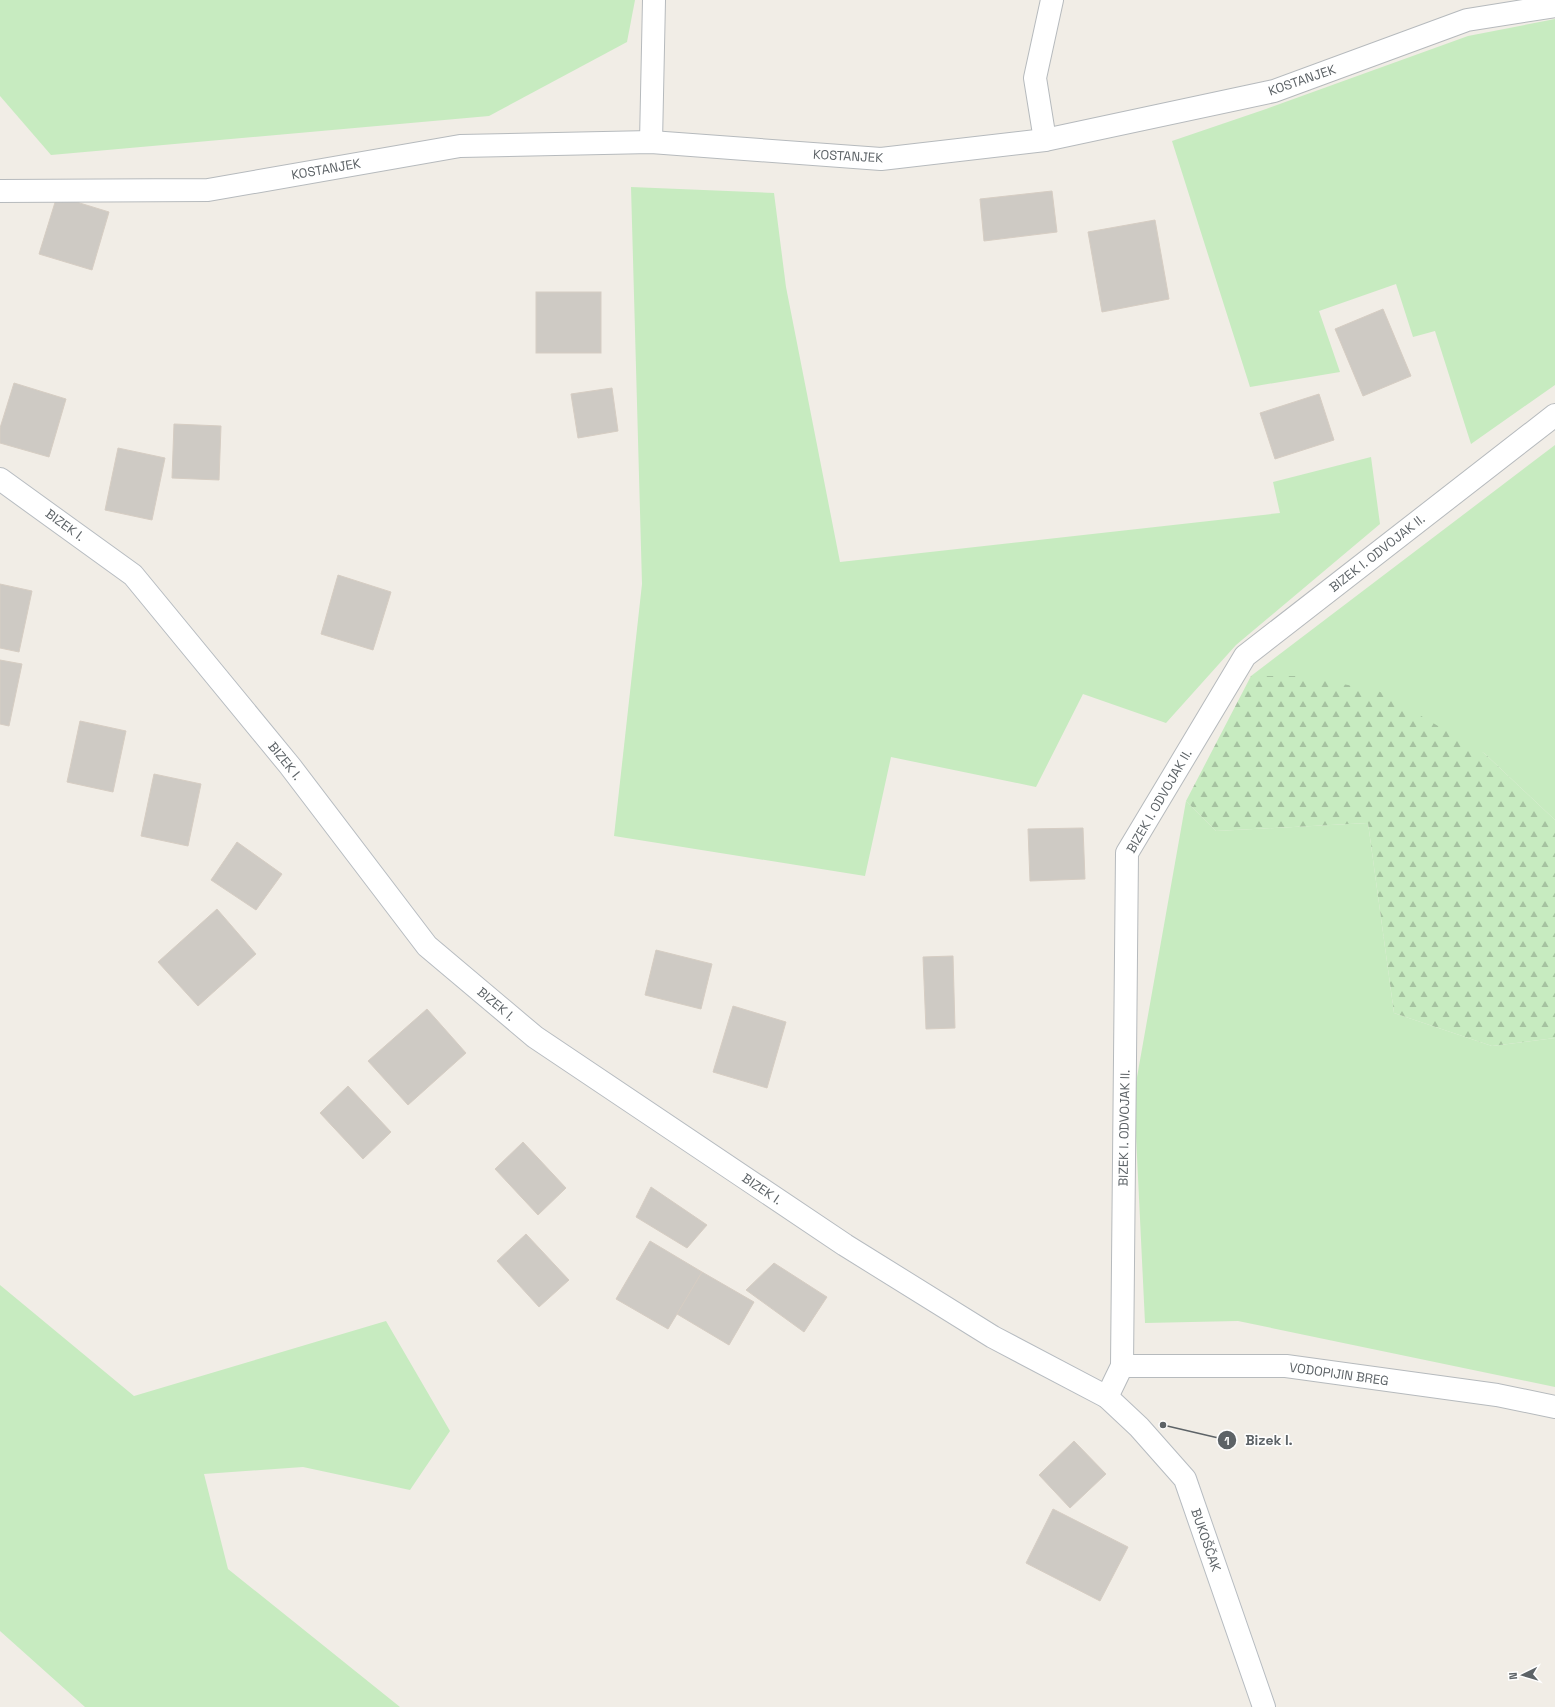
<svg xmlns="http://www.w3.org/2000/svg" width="1555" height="1707" viewBox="0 0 1555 1707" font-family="'Space Grotesk',sans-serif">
<defs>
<pattern id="forest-firs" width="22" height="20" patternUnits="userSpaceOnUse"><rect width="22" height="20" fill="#c7ebc0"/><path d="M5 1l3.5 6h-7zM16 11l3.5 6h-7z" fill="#a5c2a0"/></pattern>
</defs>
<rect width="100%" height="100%" fill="#f1ede6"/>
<g fill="#c7ebc0">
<path d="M0,0H635L627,42L489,116L51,155L0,96Z"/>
<path d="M1555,19V385L1471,444L1435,331L1413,337L1396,284L1319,311L1340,372L1250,387L1172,141L1266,109L1468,36Z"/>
<path d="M631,187L774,193L786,287L840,562L1280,513L1273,482L1371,457L1380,524L1236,645L1166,723L1083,694L1036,787L891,757L865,876L614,836L642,584Z"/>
<path d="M1555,445V820L1484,753L1251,676Z"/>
<path d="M1186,801L1216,831L1368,823L1394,1013L1492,1046L1555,1038V1387L1238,1321L1145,1323L1134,1094Z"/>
<path d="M0,1285L134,1396L386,1321L450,1431L410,1490L303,1467L204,1474L228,1569L400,1707H85L0,1631Z"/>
</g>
<path fill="url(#forest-firs)" d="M1251,676H1296L1377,690L1484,753L1555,820V1038L1492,1046L1394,1013L1368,823L1216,831L1186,801Z"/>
<g fill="#cecac4" stroke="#d6cdc3">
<path d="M1052,191L1057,232L984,241L980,199Z"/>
<path d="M57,196L109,212L92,270L39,254Z"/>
<path d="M1155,220L1169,299L1102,312L1088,232Z"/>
<rect x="536" y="292" width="65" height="61"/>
<path d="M1383,309L1411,376L1363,396L1335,329Z"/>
<path d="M14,383L66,399L49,457L0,443V428Z"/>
<path d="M612,388L618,431L578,438L571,394Z"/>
<path d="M1319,394L1334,440L1275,459L1260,413Z"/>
<path d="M174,424L221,426L219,480L172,478Z"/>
<path d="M118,448L165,458L152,520L105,510Z"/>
<path d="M338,575L391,592L373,650L321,634Z"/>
<path d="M0,584L32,591L19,652L0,648Z"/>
<path d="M0,660L22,664L9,726L0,724Z"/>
<path d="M80,721L126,731L113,792L67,782Z"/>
<path d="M154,774L201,784L188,846L141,836Z"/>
<path d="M1083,828L1085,879L1030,881L1028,829Z"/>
<path d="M237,842L282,874L256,910L211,880Z"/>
<path d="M217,909L256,954L198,1006L158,962Z"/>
<path d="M656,950L712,964L701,1009L645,995Z"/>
<path d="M953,956L955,1028L926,1029L923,957Z"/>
<path d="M733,1006L786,1022L767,1088L713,1072Z"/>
<path d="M427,1009L466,1053L408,1105L368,1061Z"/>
<path d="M348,1086L391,1132L363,1159L320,1113Z"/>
<path d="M523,1142L566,1188L538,1215L495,1169Z"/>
<path d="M651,1187L707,1225L687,1248L636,1217Z"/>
<path d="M526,1234L569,1280L539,1307L497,1261Z"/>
<path d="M650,1241L702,1272L668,1329L616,1299Z"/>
<path d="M774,1263L827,1297L804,1332L746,1290Z"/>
<path d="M702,1272L754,1302L729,1345L677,1314Z"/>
<path d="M1074,1441L1106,1474L1070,1508L1039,1475Z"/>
<path d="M1053,1509L1128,1547L1100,1601L1026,1563Z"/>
</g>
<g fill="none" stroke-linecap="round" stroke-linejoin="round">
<defs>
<g id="street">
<path d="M1045,140L1035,78L1052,0"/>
<path d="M651,142L654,0"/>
<path d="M0,191L208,190L460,146L651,142L881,159L1045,140L1274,91L1467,20L1555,6"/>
<path d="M1122,1366H1286L1497,1395L1555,1407"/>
<path d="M1107,1397L1122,1366L1127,853L1245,656L1555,415"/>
</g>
<path id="secondary" d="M0,479L133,575L290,766L427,946L535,1037L845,1245L993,1337L1107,1397L1139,1427L1185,1479L1264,1707"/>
</defs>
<use href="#street" stroke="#b6babd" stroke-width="24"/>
<use href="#secondary" stroke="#b7bcc1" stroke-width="24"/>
<use href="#street" stroke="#fff" stroke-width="22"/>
<use href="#secondary" stroke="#fff" stroke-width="22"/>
</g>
<g text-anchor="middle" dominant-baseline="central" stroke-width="3" stroke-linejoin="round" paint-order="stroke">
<g font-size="13" fill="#5d6367" stroke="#fff">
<text transform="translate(1302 80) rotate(-19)">KOSTANJEK</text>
<text transform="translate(848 156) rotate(3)">KOSTANJEK</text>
<text transform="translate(326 169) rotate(-10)">KOSTANJEK</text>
<text transform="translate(65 525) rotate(36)">BIZEK I.</text>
<text transform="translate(1377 553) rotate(-38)">BIZEK I. ODVOJAK II.</text>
<text transform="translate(285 761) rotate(51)">BIZEK I.</text>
<text transform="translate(1159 801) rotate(-60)">BIZEK I. ODVOJAK II.</text>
<text transform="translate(496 1004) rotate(40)">BIZEK I.</text>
<text transform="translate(1124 1128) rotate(-89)">BIZEK I. ODVOJAK II.</text>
<text transform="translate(762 1189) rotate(34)">BIZEK I.</text>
<text transform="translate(1339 1374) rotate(8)">VODOPIJIN BREG</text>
<text transform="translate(1206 1540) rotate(71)">BUKOŠČAK</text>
</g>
</g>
<path fill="none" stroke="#5d6367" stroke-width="1.5" d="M1163 1425L1227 1440"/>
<g fill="#5d6367" stroke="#fff" stroke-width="1.5">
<circle cx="1163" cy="1425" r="4"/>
<circle cx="1227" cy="1440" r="10"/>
</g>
<g font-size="12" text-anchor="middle" font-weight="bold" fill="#fff">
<text x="1227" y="1445">1</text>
</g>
<g font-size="14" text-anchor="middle" font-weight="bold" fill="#5d6367" stroke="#fff" stroke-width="3" stroke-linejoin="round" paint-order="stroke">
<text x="1269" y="1445">Bizek I.</text>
</g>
<g transform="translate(1523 1675) rotate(265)" stroke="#ffffff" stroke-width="3" paint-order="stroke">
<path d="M0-3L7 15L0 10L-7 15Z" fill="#5d6367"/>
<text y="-6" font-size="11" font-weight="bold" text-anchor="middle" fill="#5d6367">N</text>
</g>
</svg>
